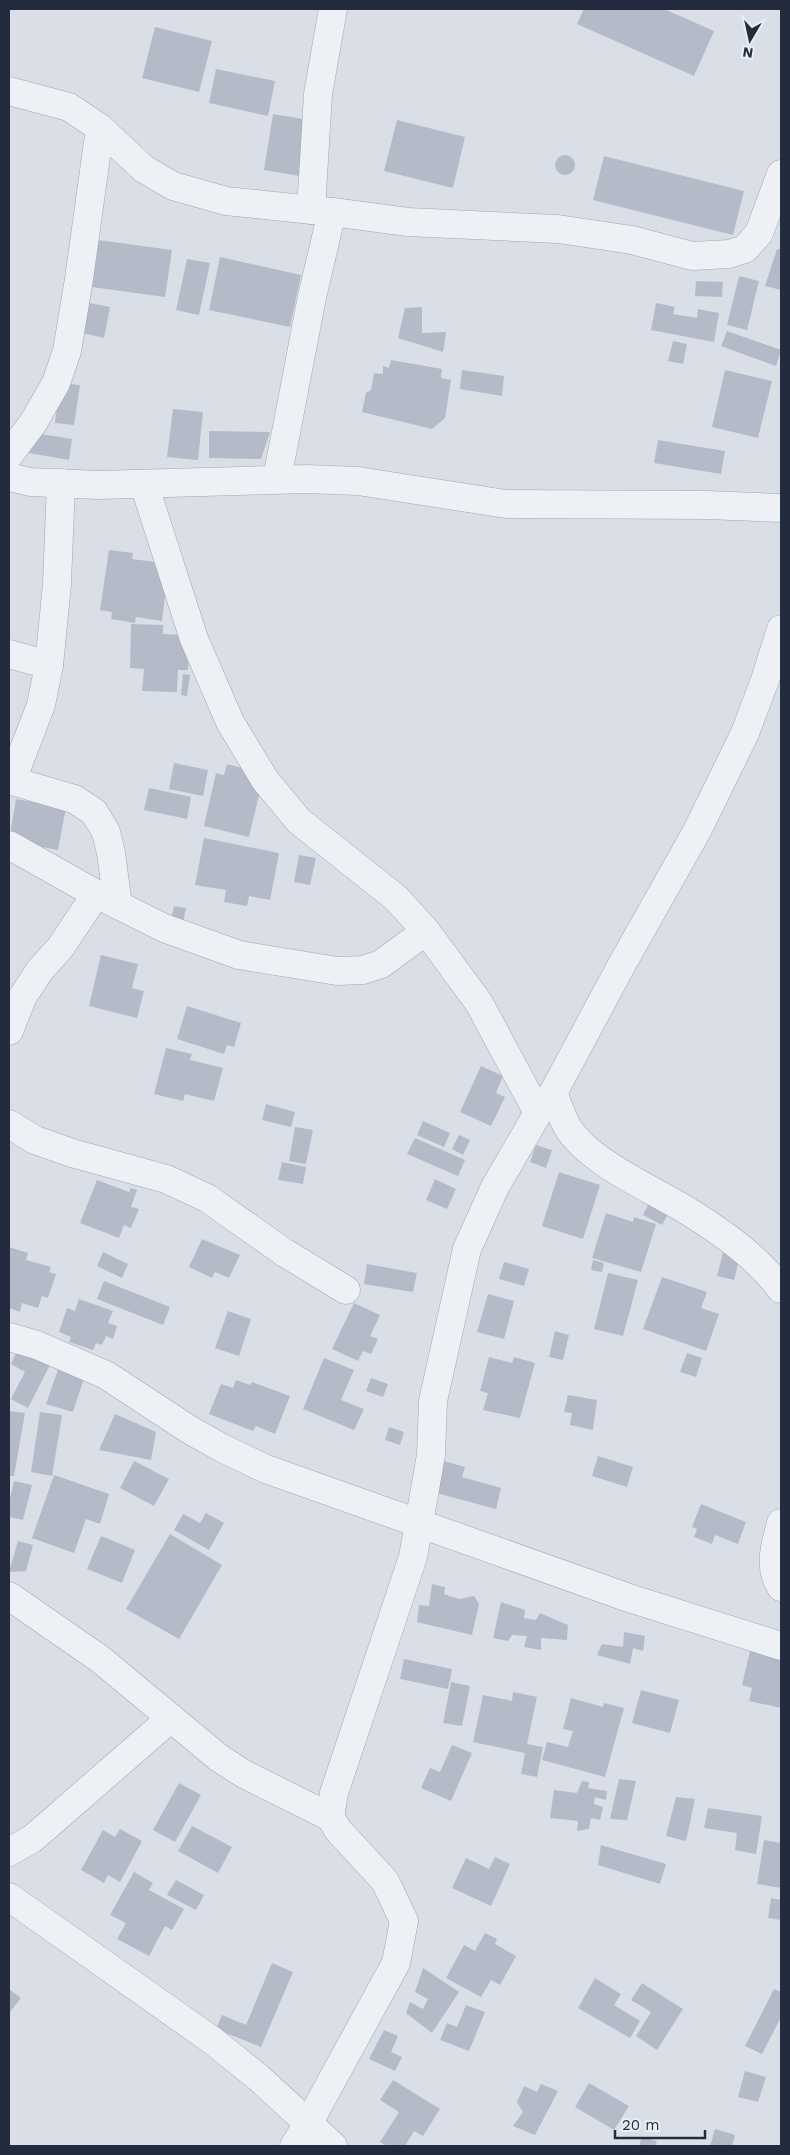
<svg xmlns="http://www.w3.org/2000/svg" width="790" height="2155" viewBox="0 0 790 2155" font-family="'Work Sans',sans-serif">
<rect width="100%" height="100%" fill="#dadfe7"/>
<g fill="#b4bac7">
<path d="M584,9H664L714,31L694,76L577,24Z"/>
<path d="M155,27L212,41L199,92L142,78Z"/>
<path d="M216,69L275,81L268,116L209,103Z"/>
<path d="M273,114L309,120L300,176L264,170Z"/>
<path d="M397,120L465,137L453,188L384,171Z"/>
<circle cx="565" cy="165" r="10"/>
<path d="M604,156L744,191L733,235L593,200Z"/>
<path d="M98,240L172,250L165,297L92,287Z"/>
<path d="M777,249H781V290L765,286Z"/>
<path d="M220,257L301,275L290,327L209,310Z"/>
<path d="M187,259L210,263L199,315L176,310Z"/>
<path d="M739,276L759,281L747,330L727,325Z"/>
<path d="M696,281L723,282L722,297L695,296Z"/>
<path d="M89,303L110,307L104,338L83,333Z"/>
<path d="M656,303L675,307L673,314L697,318L698,309L719,313L714,342L651,330Z"/>
<path d="M422,307V333L446,332L443,352L398,338L405,308Z"/>
<path d="M727,331L781,350L776,366L721,346Z"/>
<path d="M673,341L687,344L683,364L668,361Z"/>
<path d="M391,360L442,369L441,378L451,380L445,418L432,429L362,412L366,393L371,390L374,373L383,374V366L389,368Z"/>
<path d="M462,370L504,376L502,396L460,389Z"/>
<path d="M725,370L772,381L758,438L712,427Z"/>
<path d="M60,383L80,385L74,425L55,423Z"/>
<path d="M173,409L203,412L198,460L167,457Z"/>
<path d="M209,431L270,432L261,459L209,458Z"/>
<path d="M35,433L72,439L69,460L23,452Z"/>
<path d="M658,440L725,451L721,474L654,463Z"/>
<path d="M109,550L133,553L132,559L163,563L160,579L167,580L162,621L136,617L135,623L111,619L112,612L100,610Z"/>
<path d="M131,624L163,625V634L182,635L189,645L188,670H178L177,692L142,691L144,669L130,668Z"/>
<path d="M183,674L190,675L187,696L181,695Z"/>
<path d="M174,763L208,770L203,796L169,789Z"/>
<path d="M227,764L255,771L252,784L261,787L249,837L204,826L216,773L224,775Z"/>
<path d="M149,788L191,797L187,819L144,810Z"/>
<path d="M16,799L66,808L58,850L9,841Z"/>
<path d="M204,838L279,853L270,900L249,896L247,906L224,902L226,890L195,885Z"/>
<path d="M299,855L316,858L310,885L294,882Z"/>
<path d="M174,906L186,908L183,923L171,920Z"/>
<path d="M101,955L138,964L132,988L144,991L137,1018L89,1006Z"/>
<path d="M187,1006L241,1023L234,1047L227,1045L224,1054L177,1039Z"/>
<path d="M166,1048L192,1054L190,1060L223,1068L214,1101L185,1094L183,1101L154,1094Z"/>
<path d="M481,1066L503,1076L496,1093L505,1097L491,1126L460,1112Z"/>
<path d="M266,1104L295,1112L291,1127L262,1120Z"/>
<path d="M423,1121L450,1133L444,1147L417,1135Z"/>
<path d="M295,1127L313,1130L306,1164L289,1161Z"/>
<path d="M459,1135L470,1140L463,1155L452,1149Z"/>
<path d="M415,1138L465,1160L458,1176L407,1154Z"/>
<path d="M536,1145L552,1150L546,1168L530,1162Z"/>
<path d="M282,1162L306,1167L303,1184L278,1180Z"/>
<path d="M559,1172L600,1185L583,1239L542,1226Z"/>
<path d="M435,1179L456,1189L447,1209L426,1200Z"/>
<path d="M97,1180L129,1192L131,1188L137,1190L131,1207L139,1209L131,1228L124,1225L119,1238L80,1223Z"/>
<path d="M652,1197L672,1207L662,1225L643,1215Z"/>
<path d="M606,1213L633,1222L634,1217L656,1224L641,1272L592,1258Z"/>
<path d="M202,1239L240,1255L229,1278L215,1272L212,1278L189,1267Z"/>
<path d="M9,1247L28,1253L26,1260L51,1267L49,1272L56,1274L48,1298L42,1296L38,1308L22,1303L20,1312L9,1308Z"/>
<path d="M724,1249L741,1253L734,1280L717,1276Z"/>
<path d="M103,1252L128,1264L122,1278L97,1266Z"/>
<path d="M593,1260L604,1263L602,1272L591,1270Z"/>
<path d="M504,1262L529,1269L524,1286L499,1279Z"/>
<path d="M367,1264L417,1273L413,1292L364,1284Z"/>
<path d="M608,1273L638,1280L623,1336L594,1329Z"/>
<path d="M662,1277L707,1292L701,1308L719,1314L706,1351L643,1329Z"/>
<path d="M104,1281L170,1307L163,1325L97,1299Z"/>
<path d="M488,1294L514,1301L504,1339L477,1332Z"/>
<path d="M79,1299L113,1311L108,1323L117,1326L113,1339L106,1336L102,1345L96,1343L93,1350L69,1342L71,1337L59,1332L67,1308L75,1311Z"/>
<path d="M354,1303L380,1315L370,1336L378,1339L371,1354L363,1351L358,1361L332,1349Z"/>
<path d="M228,1311L251,1319L239,1356L215,1348Z"/>
<path d="M555,1331L569,1335L563,1360L549,1357Z"/>
<path d="M20,1345L52,1361L28,1408L11,1399L25,1372L11,1364Z"/>
<path d="M687,1353L702,1358L696,1377L680,1372Z"/>
<path d="M489,1357L512,1363L514,1357L535,1363L520,1418L483,1410L488,1393L480,1391Z"/>
<path d="M324,1358L354,1370L341,1400L364,1409L354,1430L303,1409Z"/>
<path d="M60,1364L86,1372L73,1412L46,1404Z"/>
<path d="M371,1378L388,1384L383,1397L366,1391Z"/>
<path d="M236,1380L250,1385L252,1382L290,1396L275,1434L256,1426L253,1431L209,1414L221,1384L233,1388Z"/>
<path d="M568,1395L597,1400L593,1430L570,1425L572,1413L564,1412Z"/>
<path d="M9,1411L25,1413L14,1476H9Z"/>
<path d="M40,1412L62,1415L52,1476L31,1472Z"/>
<path d="M115,1414L156,1432L151,1460L99,1450Z"/>
<path d="M389,1427L404,1432L400,1445L385,1440Z"/>
<path d="M598,1456L633,1467L627,1487L592,1476Z"/>
<path d="M134,1461L169,1479L154,1506L120,1488Z"/>
<path d="M444,1461L465,1467L462,1477L501,1488L496,1509L436,1493Z"/>
<path d="M54,1475L109,1494L100,1524L86,1519L74,1553L32,1538Z"/>
<path d="M14,1481L32,1485L23,1520L9,1517V1503Z"/>
<path d="M701,1504L746,1522L738,1544L715,1535L712,1544L694,1537L697,1529L692,1527Z"/>
<path d="M206,1513L224,1523L209,1550L174,1530L183,1514L200,1523Z"/>
<path d="M170,1534L222,1565L179,1639L126,1609Z"/>
<path d="M101,1536L135,1550L122,1583L87,1569Z"/>
<path d="M18,1541L33,1545L26,1571L9,1572Z"/>
<path d="M432,1584L445,1587L444,1594L459,1599L474,1596L479,1604L472,1635L417,1622L419,1605L429,1606Z"/>
<path d="M501,1602L525,1610L524,1618L536,1620L540,1613L568,1625L567,1640L541,1638V1650L524,1647L527,1636L512,1635L508,1641L493,1638Z"/>
<path d="M624,1632L645,1636L643,1651L633,1648L630,1664L597,1655L602,1644L623,1647Z"/>
<path d="M750,1651L781,1658V1708L749,1701L752,1688L742,1685Z"/>
<path d="M404,1659L452,1669L448,1689L400,1679Z"/>
<path d="M451,1682L470,1686L462,1726L443,1723Z"/>
<path d="M641,1690L679,1700L670,1733L632,1723Z"/>
<path d="M513,1692L537,1697L527,1744L543,1747L537,1777L521,1774L525,1753L473,1742L483,1695L512,1701Z"/>
<path d="M571,1698L603,1707L604,1703L624,1708L605,1777L542,1760L547,1742L568,1747L573,1731L563,1729Z"/>
<path d="M452,1745L472,1753L451,1801L421,1788L430,1768L440,1772Z"/>
<path d="M619,1779L636,1781L627,1820L610,1819Z"/>
<path d="M582,1781L589,1782L588,1788L607,1791L606,1800L595,1797L594,1804L603,1807L600,1820L591,1818L589,1829L577,1831L578,1821L550,1818L554,1790L577,1793Z"/>
<path d="M179,1783L201,1795L175,1842L153,1830Z"/>
<path d="M676,1797L695,1799L686,1841L666,1836Z"/>
<path d="M708,1808L762,1816L756,1854L735,1850L737,1833L704,1828Z"/>
<path d="M192,1826L232,1847L218,1873L178,1851Z"/>
<path d="M120,1829L142,1841L120,1882L108,1875L104,1883L81,1870L103,1830L115,1837Z"/>
<path d="M764,1840L781,1843V1888L757,1884Z"/>
<path d="M601,1845L666,1864L660,1884L598,1865Z"/>
<path d="M495,1857L510,1864L491,1906L452,1888L466,1858L489,1869Z"/>
<path d="M134,1872L153,1883L149,1890L184,1909L172,1930L165,1926L149,1956L117,1939L126,1923L110,1915Z"/>
<path d="M176,1880L204,1895L196,1910L167,1895Z"/>
<path d="M771,1898L781,1900V1920L768,1918Z"/>
<path d="M485,1933L497,1939L495,1944L516,1956L500,1985L491,1980L481,1997L446,1978L464,1945L475,1951Z"/>
<path d="M272,1963L293,1972L261,2047L216,2029L222,2015L246,2025Z"/>
<path d="M423,1968L459,1992L432,2033L406,2013L410,2002L423,2009L428,1999L415,1992Z"/>
<path d="M595,1978L621,1994L614,2005L640,2021L630,2038L578,2008Z"/>
<path d="M642,1983L683,2009L657,2050L636,2036L651,2012L631,2000Z"/>
<path d="M9,1989L21,1998L9,2013Z"/>
<path d="M774,1989L781,1992V2017L762,2054L745,2046Z"/>
<path d="M466,2005L485,2012L469,2051L440,2040L447,2023L457,2027Z"/>
<path d="M384,2030L398,2036L391,2052L402,2057L395,2071L369,2059Z"/>
<path d="M745,2071L766,2077L758,2102L738,2097Z"/>
<path d="M393,2080L440,2109L423,2136L414,2131L405,2146H387L380,2142L399,2112L380,2100Z"/>
<path d="M589,2083L629,2106L614,2130L575,2107Z"/>
<path d="M541,2084L558,2091L535,2135L513,2126L523,2112L517,2102L524,2086L537,2092Z"/>
<path d="M715,2129L735,2135L732,2146H710Z"/>
<path d="M642,2137L657,2141L655,2146H639Z"/>
</g>
<g fill="none" stroke-linecap="round" stroke-linejoin="round">
<defs>
<g id="minor">
<path d="M9,91L69,107L100,128L144,169L173,186L226,201L332,212L408,222L558,229L632,240L692,256L729,254L745,249L759,233L781,174"/>
<path d="M311,210L318,94L333,9"/>
<path d="M9,455L33,423L56,383L67,351L79,279L100,128"/>
<path d="M9,477L30,482L98,485L306,479L358,481L506,504L707,505L781,508"/>
<path d="M277,479L312,297L332,212"/>
<path d="M144,484L194,639L230,722L265,780L299,821L396,898L426,931L479,1003L538,1113"/>
<path d="M9,654L49,665"/>
<path d="M9,780L74,799L94,812L106,832L111,853L118,905"/>
<path d="M12,780L41,705L49,665L57,584L61,483"/>
<path d="M9,845L96,894L164,928L239,955L337,971L363,970L381,964L426,931"/>
<path d="M9,1031L23,996L40,970L60,948L96,894"/>
<path d="M553,1093C558,1104 562,1118 568,1128C591,1164 655,1190 691,1213C724,1234 757,1257 781,1289"/>
<path d="M9,1124L35,1140L72,1153L166,1179L207,1198L285,1253L346,1290"/>
<path d="M9,1337L37,1345L106,1375L190,1430L222,1448L266,1469L629,1598L781,1646"/>
<path d="M781,1523C775,1545 768,1567 781,1587"/>
<path d="M9,1596L100,1659L219,1758L244,1774L330,1817"/>
<path d="M9,1852L32,1839L47,1826L171,1718"/>
<path d="M9,1897L213,2041L259,2078L333,2146"/>
<path d="M294,2146L308,2124L396,1963L404,1921L385,1881L338,1830L330,1817L334,1793L413,1557L431,1455L433,1401L467,1249L495,1187L538,1113L553,1093L621,966L697,831L745,733L765,680L781,629"/>
</g>
</defs>
<use href="#minor" stroke="#9fa6b1" stroke-width="29"/>
<use href="#minor" stroke="#edf0f5" stroke-width="28"/>
</g>
<rect width="790" height="2155" fill="none" stroke="#232c3e" stroke-width="20"/>
<g transform="translate(750 40) rotate(189)" stroke="#e9eef5" stroke-width="4" paint-order="stroke">
<path d="M0-4L9 19L0 12L-9 19Z" fill="#232c3e"/>
<text y="-8" font-size="14" font-weight="bold" text-anchor="middle" fill="#232c3e">N</text>
</g>
<path d="M615 2130v8h90v-8" fill="none" stroke="#232c3e" stroke-width="2.5"/>
<text x="622" y="2130" font-size="15" fill="#232c3e" stroke="#e9eef5" stroke-width="4" paint-order="stroke">20 m</text>
</svg>
